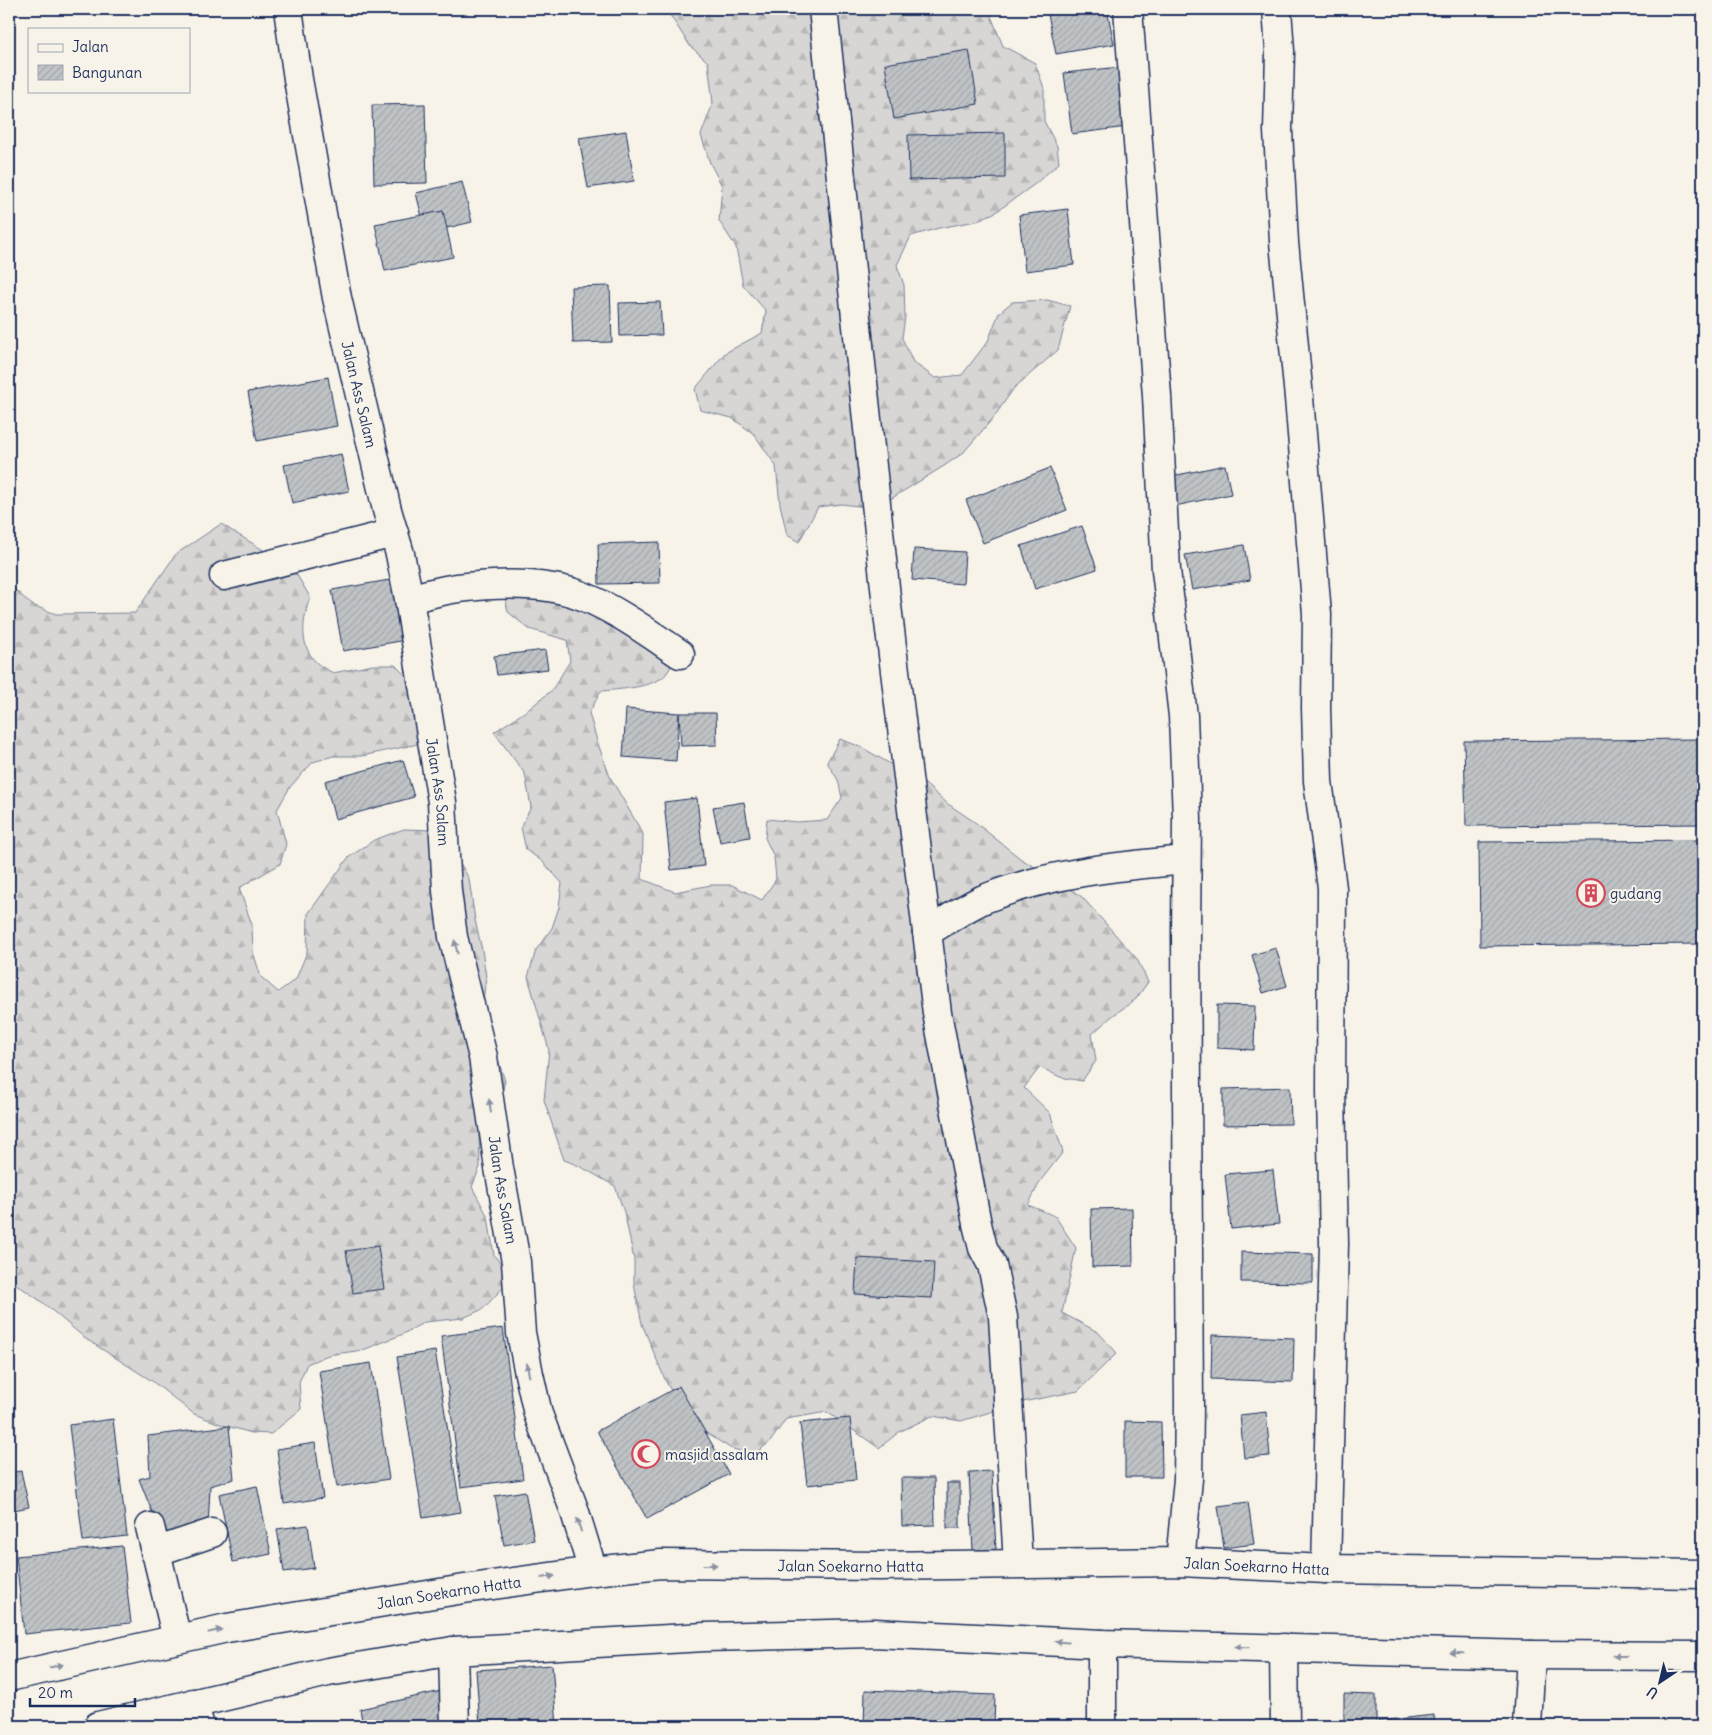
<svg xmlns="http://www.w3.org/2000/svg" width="1712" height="1735" viewBox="0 0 1712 1735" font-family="Delius,sans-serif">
<defs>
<pattern id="forest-firs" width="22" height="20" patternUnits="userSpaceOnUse" patternTransform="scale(1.25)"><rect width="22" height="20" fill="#d7d6d4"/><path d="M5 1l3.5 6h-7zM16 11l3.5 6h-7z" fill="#b8b8b8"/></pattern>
<pattern id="building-hatch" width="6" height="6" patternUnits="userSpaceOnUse" patternTransform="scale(1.25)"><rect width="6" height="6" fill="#c0c3c5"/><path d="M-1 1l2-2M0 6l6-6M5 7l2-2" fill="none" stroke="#a4a8ac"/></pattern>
</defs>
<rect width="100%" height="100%" fill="#f7f3e8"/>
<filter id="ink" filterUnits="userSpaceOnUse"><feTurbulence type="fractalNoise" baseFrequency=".02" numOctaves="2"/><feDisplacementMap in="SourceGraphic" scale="10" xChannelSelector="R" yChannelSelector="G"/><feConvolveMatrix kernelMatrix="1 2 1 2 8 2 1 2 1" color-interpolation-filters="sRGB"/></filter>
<g filter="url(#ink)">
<g fill="url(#forest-firs)" stroke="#798299">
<path d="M670,9H995L991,16L1003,46L1035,63L1044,88V121L1057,146L1059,163L1035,184L996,212L976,221L939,228L911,236L897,265L904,285L905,317L902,338L913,362L935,378L962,375L988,341L999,313L1012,302L1047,300L1070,306L1058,350L1014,388L994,417L963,453L944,466L876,508L841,504L818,507L799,542L787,535L780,504L776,466L754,434L732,418L700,410L695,389L725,353L762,333L766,311L743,285L736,247L719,221L722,186L710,163L701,135L713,103L708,62L690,46L670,15Z"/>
<path d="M221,524L268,553L297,575L310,597C303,619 298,645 317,663C321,667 328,670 333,673L373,665H395L423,693L430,729L418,744L362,756H333L313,762L290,787L277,810L286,844L280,864L239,888L252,925L253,952L261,977L278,992L296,979L307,952L308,914L348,858L374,840L404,829L433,830L448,841L469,879L475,920L482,950L486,977L482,1011L505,1081L498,1109L479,1135L480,1167L472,1187L488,1217L494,1255L512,1278L483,1309L463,1318L425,1322L401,1335L363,1350L328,1355L307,1364L299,1382L301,1409L271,1434L252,1433L223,1425L194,1414L152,1381L86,1339L42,1302L9,1279V587L13,588L32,605L56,614L135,613L176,554Z"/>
<path d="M525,569L554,574L586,597L677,653C674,660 671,668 666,674C657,687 616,690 601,691L589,713L597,741L610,777L643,834L642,879L675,892L711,885H732L762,900L776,879L774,857L765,838L767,819L797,822L827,820L842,798L838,780L827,762L840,739L861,747L925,784L948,804L976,823L1021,859L1059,881L1082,897L1137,959L1148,982L1136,999L1111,1017L1092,1034L1096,1061L1082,1081L1060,1077L1040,1067L1024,1088L1050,1113L1063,1152L1041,1180L1028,1205L1055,1216L1076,1248L1062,1313L1098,1332L1117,1353L1078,1391L1023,1402L961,1421L932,1416L899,1432L879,1448L827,1412L786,1419L770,1442L753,1455L730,1448L700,1429L679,1404L666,1382L642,1324L634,1284V1260L629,1235L624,1212L615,1186C598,1177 582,1166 564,1160L544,1100L549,1050L528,977L536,950L552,928L559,907L562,883L542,861L526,850L521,827L531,807L525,774L494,732L529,709L552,690L570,661L567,640L529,629L508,612L504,592Z"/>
</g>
<g fill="url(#building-hatch)" stroke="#1b2f5e">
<path d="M1047,9H1107L1114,44L1056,54Z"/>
<path d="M1418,9H1489L1418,14Z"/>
<path d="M969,50L978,104L894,119L885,64Z"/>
<path d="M1120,67L1127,127L1072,134L1064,73Z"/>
<path d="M425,104L427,183L374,184L372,105Z"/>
<path d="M626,131L634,181L588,188L579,138Z"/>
<path d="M1005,133V178L909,180L908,135Z"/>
<path d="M462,182L472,222L426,233L416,193Z"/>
<path d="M1068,209L1074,265L1025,271L1019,215Z"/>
<path d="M443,211L453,257L385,271L375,224Z"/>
<path d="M610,286L612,342L573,343L571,287Z"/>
<path d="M660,302L662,335L620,336L619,303Z"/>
<path d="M328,377L337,426L257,441L248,392Z"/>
<path d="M341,454L349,491L292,503L284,465Z"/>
<path d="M1225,465L1231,494L1175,506L1168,477Z"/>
<path d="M1050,468L1067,510L983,543L966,500Z"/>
<path d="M1082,526L1097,569L1035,589L1021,546Z"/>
<path d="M659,542L660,583L599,584L598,544Z"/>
<path d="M1244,545L1250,580L1192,590L1185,555Z"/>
<path d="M914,549L965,552L963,584L912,580Z"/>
<path d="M395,579L406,640L343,651L332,590Z"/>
<path d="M545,650L548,669L497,675L494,656Z"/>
<path d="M626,709L679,713L676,761L623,757Z"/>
<path d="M679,713H716L717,745L681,746Z"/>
<path d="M1703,739V824L1466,826L1464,741Z"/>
<path d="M403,760L414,797L335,819L325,781Z"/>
<path d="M697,798L704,866L671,870L664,802Z"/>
<path d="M744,802L750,837L720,842L713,807Z"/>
<path d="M1703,840V944L1480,946L1479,842Z"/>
<path d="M1276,948L1287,986L1263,993L1252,955Z"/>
<path d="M1217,1005L1255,1006L1254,1050L1217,1048Z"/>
<path d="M1290,1087L1291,1124L1223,1125V1089Z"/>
<path d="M1273,1170L1279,1224L1231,1229L1225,1174Z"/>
<path d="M1132,1208L1133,1266L1092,1267L1091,1209Z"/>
<path d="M378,1246L384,1289L353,1293L346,1251Z"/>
<path d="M1241,1252L1313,1254V1283L1241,1282Z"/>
<path d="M857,1258L934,1262L932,1298L855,1294Z"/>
<path d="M503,1328L523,1479L461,1487L441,1336Z"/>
<path d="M1212,1335L1294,1338L1293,1382L1211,1379Z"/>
<path d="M435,1351L461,1512L423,1518L397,1357Z"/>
<path d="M371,1363L389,1479L337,1487L319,1371Z"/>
<path d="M679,1386L729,1474L647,1519L597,1431Z"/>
<path d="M1266,1412L1270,1456L1244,1458L1240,1415Z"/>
<path d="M850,1418L856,1480L807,1485L800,1423Z"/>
<path d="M113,1419L127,1536L83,1541L69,1425Z"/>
<path d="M1125,1421L1161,1422L1162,1477H1125Z"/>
<path d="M229,1426L234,1479L210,1486L208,1527L172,1537L155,1519L139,1479L150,1476L148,1436Z"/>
<path d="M315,1443L323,1498L284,1504L277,1449Z"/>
<path d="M21,1471L29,1507L9,1511V1473Z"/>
<path d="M992,1471L996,1550L973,1551L969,1472Z"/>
<path d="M901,1478H934L935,1525L902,1526Z"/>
<rect x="947" y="1483" width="13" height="45"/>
<path d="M257,1486L271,1554L233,1562L219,1494Z"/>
<path d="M525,1491L534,1540L504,1545L495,1496Z"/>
<path d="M1248,1502L1254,1544L1224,1548L1218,1506Z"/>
<path d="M308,1525L314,1568L284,1572L277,1529Z"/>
<path d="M122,1546L131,1623L24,1634L16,1556Z"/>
<path d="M552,1665L557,1726H480L476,1670Z"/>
<path d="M865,1690L995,1695L994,1726H864Z"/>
<path d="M441,1691L451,1726H363L360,1709Z"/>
<path d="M1344,1694L1376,1695V1726H1344Z"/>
<path d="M1434,1715L1435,1726H1380L1379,1721Z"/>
</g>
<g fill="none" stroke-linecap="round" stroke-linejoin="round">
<defs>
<g id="minor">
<path id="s1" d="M288,9L298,79L337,298L387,510L400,554L409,599L442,802L447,891L453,937L483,1057L499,1168L516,1262L521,1333L529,1374L538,1414L574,1509L593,1571"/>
<path d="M823,9L887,606L937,1013L977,1224L983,1248L992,1265L1003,1317L1018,1563"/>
<path d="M1128,9L1157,396L1166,570L1183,716L1187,819L1186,933L1189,1406L1188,1479L1180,1562"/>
<path d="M1277,9L1280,51L1278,131L1284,242L1299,398L1317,614L1316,708L1318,781L1332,888L1331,1091L1334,1244L1326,1569"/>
<path d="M224,576L394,533"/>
<path d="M409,599C425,595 442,590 458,588C499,583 547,581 585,597C619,611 650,634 680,654"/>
<path d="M927,932C946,921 964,908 984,899C1048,873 1118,866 1186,860"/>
<path d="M150,1527L177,1639"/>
<path d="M155,1552L212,1533"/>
<path d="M1284,1648L1285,1726"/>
<path d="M453,1651L455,1726"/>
<path d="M193,1703L200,1726"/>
<path d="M1102,1726V1644"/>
<path d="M1527,1726L1531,1655"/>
</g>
<g id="highway">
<path id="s2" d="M9,1677L227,1628L464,1589L593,1571L661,1564L879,1566L1180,1562L1326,1569L1703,1574"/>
<path d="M98,1726L328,1672L453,1651L705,1637L874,1633L1102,1644L1531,1655L1703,1656"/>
</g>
</defs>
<use href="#minor" stroke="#1b2f5e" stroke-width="31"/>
<use href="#highway" stroke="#1b2f5e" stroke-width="31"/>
<use href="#minor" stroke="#f7f3e8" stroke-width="28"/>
<use href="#highway" stroke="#f7f3e8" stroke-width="28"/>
</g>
<defs><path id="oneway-solid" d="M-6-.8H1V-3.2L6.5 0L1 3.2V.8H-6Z" transform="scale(1.25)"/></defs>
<g fill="#8991a3">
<use href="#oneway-solid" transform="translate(456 947) rotate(-103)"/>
<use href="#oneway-solid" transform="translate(490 1106) rotate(-98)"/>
<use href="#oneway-solid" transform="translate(528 1370) rotate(-101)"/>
<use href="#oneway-solid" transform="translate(579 1525) rotate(-107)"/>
<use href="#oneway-solid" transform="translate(710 1565)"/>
<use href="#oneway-solid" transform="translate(548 1577) rotate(-8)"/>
<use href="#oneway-solid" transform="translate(215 1631) rotate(-13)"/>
<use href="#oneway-solid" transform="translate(1062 1642) rotate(-177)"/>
<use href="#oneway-solid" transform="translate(1242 1647) rotate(-179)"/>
<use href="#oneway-solid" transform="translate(1457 1653) rotate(-178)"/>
<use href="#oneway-solid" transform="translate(1620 1656) rotate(-180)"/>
<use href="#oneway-solid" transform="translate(56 1666) rotate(-13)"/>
</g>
</g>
<defs>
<symbol id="building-ring" viewBox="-11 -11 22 22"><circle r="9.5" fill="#f7f3e8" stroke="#d1495b" stroke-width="1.5"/><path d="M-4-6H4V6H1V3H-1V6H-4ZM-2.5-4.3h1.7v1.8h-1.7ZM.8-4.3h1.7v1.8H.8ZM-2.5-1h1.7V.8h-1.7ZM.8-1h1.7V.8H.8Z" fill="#d1495b"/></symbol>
<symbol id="mosque-ring" viewBox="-11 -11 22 22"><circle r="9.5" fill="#f7f3e8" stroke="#d1495b" stroke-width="1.5"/><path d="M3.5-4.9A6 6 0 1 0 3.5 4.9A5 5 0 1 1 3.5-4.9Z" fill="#d1495b"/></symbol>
</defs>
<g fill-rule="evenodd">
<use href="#building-ring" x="1575" y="877" width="32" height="32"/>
<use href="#mosque-ring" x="630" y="1438" width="32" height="32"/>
</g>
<g text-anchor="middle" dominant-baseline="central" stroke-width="4" stroke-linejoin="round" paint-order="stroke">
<g font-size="15" fill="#1b2f5e" stroke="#f7f3e8">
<text stroke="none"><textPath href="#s1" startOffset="392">Jalan Ass Salam</textPath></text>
<text stroke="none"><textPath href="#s1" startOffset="798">Jalan Ass Salam</textPath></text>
<text stroke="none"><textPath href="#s1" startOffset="1202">Jalan Ass Salam</textPath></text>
<text stroke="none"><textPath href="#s2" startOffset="852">Jalan Soekarno Hatta</textPath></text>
<text stroke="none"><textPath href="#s2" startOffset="1258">Jalan Soekarno Hatta</textPath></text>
<text stroke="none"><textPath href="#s2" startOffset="448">Jalan Soekarno Hatta</textPath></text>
</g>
<g font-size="15" fill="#1b2f5e" stroke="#f7f3e8" text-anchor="start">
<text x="1610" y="893">gudang</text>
<text x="665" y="1454">masjid assalam</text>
</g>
</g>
<rect width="1712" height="1735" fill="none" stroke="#f7f3e8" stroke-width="30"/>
<rect x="15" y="15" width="1682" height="1705" fill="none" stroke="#1b2f5e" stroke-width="2" filter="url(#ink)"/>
<rect x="28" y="28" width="162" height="65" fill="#f7f3e8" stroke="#9fa5b1"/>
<rect x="38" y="44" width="25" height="8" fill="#f7f3e8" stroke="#9fa5b1"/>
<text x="72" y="52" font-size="15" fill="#1b2f5e">Jalan</text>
<rect x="38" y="65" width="25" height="15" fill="url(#building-hatch)" stroke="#9fa5b1"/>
<text x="72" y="78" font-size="15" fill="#1b2f5e">Bangunan</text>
<g transform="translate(1660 1682) rotate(215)" stroke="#f7f3e8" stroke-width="4" paint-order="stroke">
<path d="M0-4L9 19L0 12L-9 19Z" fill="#1b2f5e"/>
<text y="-8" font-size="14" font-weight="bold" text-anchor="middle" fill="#1b2f5e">U</text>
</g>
<path d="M30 1698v8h105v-8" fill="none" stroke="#1b2f5e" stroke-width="2.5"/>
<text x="38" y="1698" font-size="15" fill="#1b2f5e" stroke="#f7f3e8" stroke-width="4" paint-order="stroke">20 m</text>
</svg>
